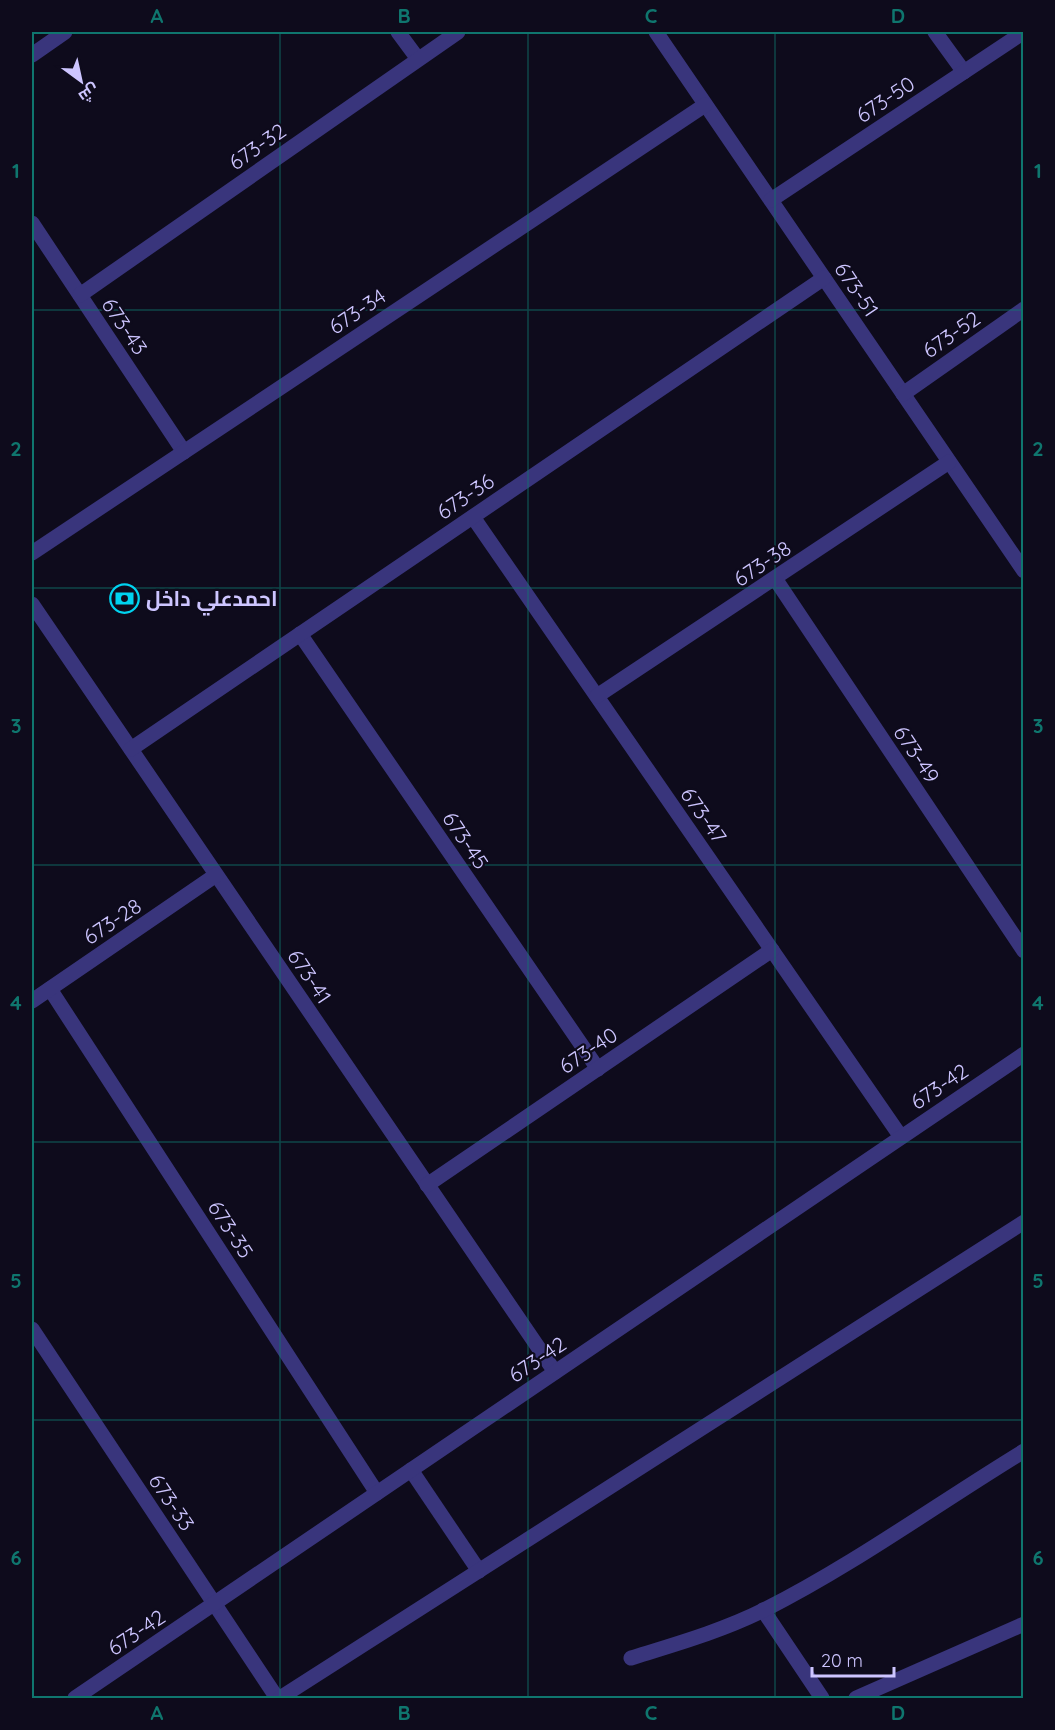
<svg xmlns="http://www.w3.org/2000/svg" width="1055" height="1730" viewBox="0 0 1055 1730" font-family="Quicksand,Cairo,sans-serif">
<rect width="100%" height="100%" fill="#0e0b1c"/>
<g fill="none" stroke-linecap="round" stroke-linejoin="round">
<g stroke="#39357c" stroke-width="15">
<path d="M398,32L418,59"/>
<path d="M656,32L1024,571"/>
<path d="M935,32L964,72"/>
<path d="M32,55L65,32"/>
<path d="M771,200L1024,32"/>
<path d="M32,223L184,452"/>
<path d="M80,295L458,32"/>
<path d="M903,394L1024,309"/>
<path d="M473,517L901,1137"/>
<path d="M32,553L705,105"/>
<path d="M776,580L1024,951"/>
<path d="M32,604L555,1372"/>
<path d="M300,634L598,1069"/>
<path d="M597,696L949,462"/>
<path d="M131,749L824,278"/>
<path d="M50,989L377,1493"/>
<path d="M32,1001L216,875"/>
<path d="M427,1185L772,950"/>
<path d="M32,1329L277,1698"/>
<path d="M411,1470L479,1571"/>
<path d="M763,1610L822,1698"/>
<path d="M631,1658C676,1644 722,1631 764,1610C855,1564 937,1504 1024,1451"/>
<path d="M75,1698L1024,1054"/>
<path d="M280,1698L1024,1222"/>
<path d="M856,1698L1024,1624"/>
</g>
</g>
<path fill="none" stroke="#0f766e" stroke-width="1.5" stroke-opacity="0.55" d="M280,32V1698M528,32V1698M775,32V1698M32,310H1024M32,588H1024M32,865H1024M32,1142H1024M32,1420H1024"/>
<defs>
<symbol id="bank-ring" viewBox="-11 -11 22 22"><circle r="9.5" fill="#0e0b1c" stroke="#00d3f0" stroke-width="1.5"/><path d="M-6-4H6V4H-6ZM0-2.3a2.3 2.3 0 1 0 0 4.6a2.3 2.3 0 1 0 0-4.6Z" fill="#00d3f0"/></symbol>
</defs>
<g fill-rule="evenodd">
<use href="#bank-ring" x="108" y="582" width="33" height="33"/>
</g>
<g text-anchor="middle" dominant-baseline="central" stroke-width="4.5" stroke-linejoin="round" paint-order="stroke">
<g font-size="21" fill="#cdc5ff" stroke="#0e0b1c">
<text transform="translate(885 99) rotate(-34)">673-50</text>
<text transform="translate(257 146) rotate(-35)">673-32</text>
<text transform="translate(857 289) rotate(56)">673-51</text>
<text transform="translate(357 311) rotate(-34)">673-34</text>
<text transform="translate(125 326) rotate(56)">673-43</text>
<text transform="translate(951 334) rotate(-35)">673-52</text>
<text transform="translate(465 496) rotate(-34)">673-36</text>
<text transform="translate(762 563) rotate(-34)">673-38</text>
<text transform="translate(917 754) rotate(56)">673-49</text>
<text transform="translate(704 815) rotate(55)">673-47</text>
<text transform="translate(466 840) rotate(56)">673-45</text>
<text transform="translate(112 921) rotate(-34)">673-28</text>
<text transform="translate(310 976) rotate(56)">673-41</text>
<text transform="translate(588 1050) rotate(-34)">673-40</text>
<text transform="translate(939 1086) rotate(-34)">673-42</text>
<text transform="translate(231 1229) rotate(57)">673-35</text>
<text transform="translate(537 1359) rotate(-34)">673-42</text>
<text transform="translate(172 1502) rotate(56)">673-33</text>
<text transform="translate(136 1632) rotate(-34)">673-42</text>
</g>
<g font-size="21" font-weight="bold" fill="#cdc5ff" stroke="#0e0b1c" text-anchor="start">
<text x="146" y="598">احمدعلي داخل</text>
</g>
</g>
<rect width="1055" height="1730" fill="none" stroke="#0e0b1c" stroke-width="66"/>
<g transform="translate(81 81) rotate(147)" stroke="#0e0b1c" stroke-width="4.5" paint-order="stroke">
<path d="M0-4.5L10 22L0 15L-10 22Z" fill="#cdc5ff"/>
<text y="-9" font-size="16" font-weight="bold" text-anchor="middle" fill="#cdc5ff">ش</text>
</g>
<path d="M812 1667v9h82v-9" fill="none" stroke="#cdc5ff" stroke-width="3"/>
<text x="821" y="1667" font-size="18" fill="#cdc5ff" stroke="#0e0b1c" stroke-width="4.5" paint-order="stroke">20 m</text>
<rect x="33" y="33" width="989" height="1664" fill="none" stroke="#0f766e" stroke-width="2"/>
<g font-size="20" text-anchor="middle" font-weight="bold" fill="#0f766e">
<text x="157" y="23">A</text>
<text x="404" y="23">B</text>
<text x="651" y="23">C</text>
<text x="898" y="23">D</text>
<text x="16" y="178">1</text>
<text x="1038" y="178">1</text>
<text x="16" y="456">2</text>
<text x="1038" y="456">2</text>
<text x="16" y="733">3</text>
<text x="1038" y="733">3</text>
<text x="16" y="1010">4</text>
<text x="1038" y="1010">4</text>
<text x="16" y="1288">5</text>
<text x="1038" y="1288">5</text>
<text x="16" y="1565">6</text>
<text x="1038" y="1565">6</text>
<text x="157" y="1720">A</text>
<text x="404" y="1720">B</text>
<text x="651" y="1720">C</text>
<text x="898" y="1720">D</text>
</g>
</svg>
